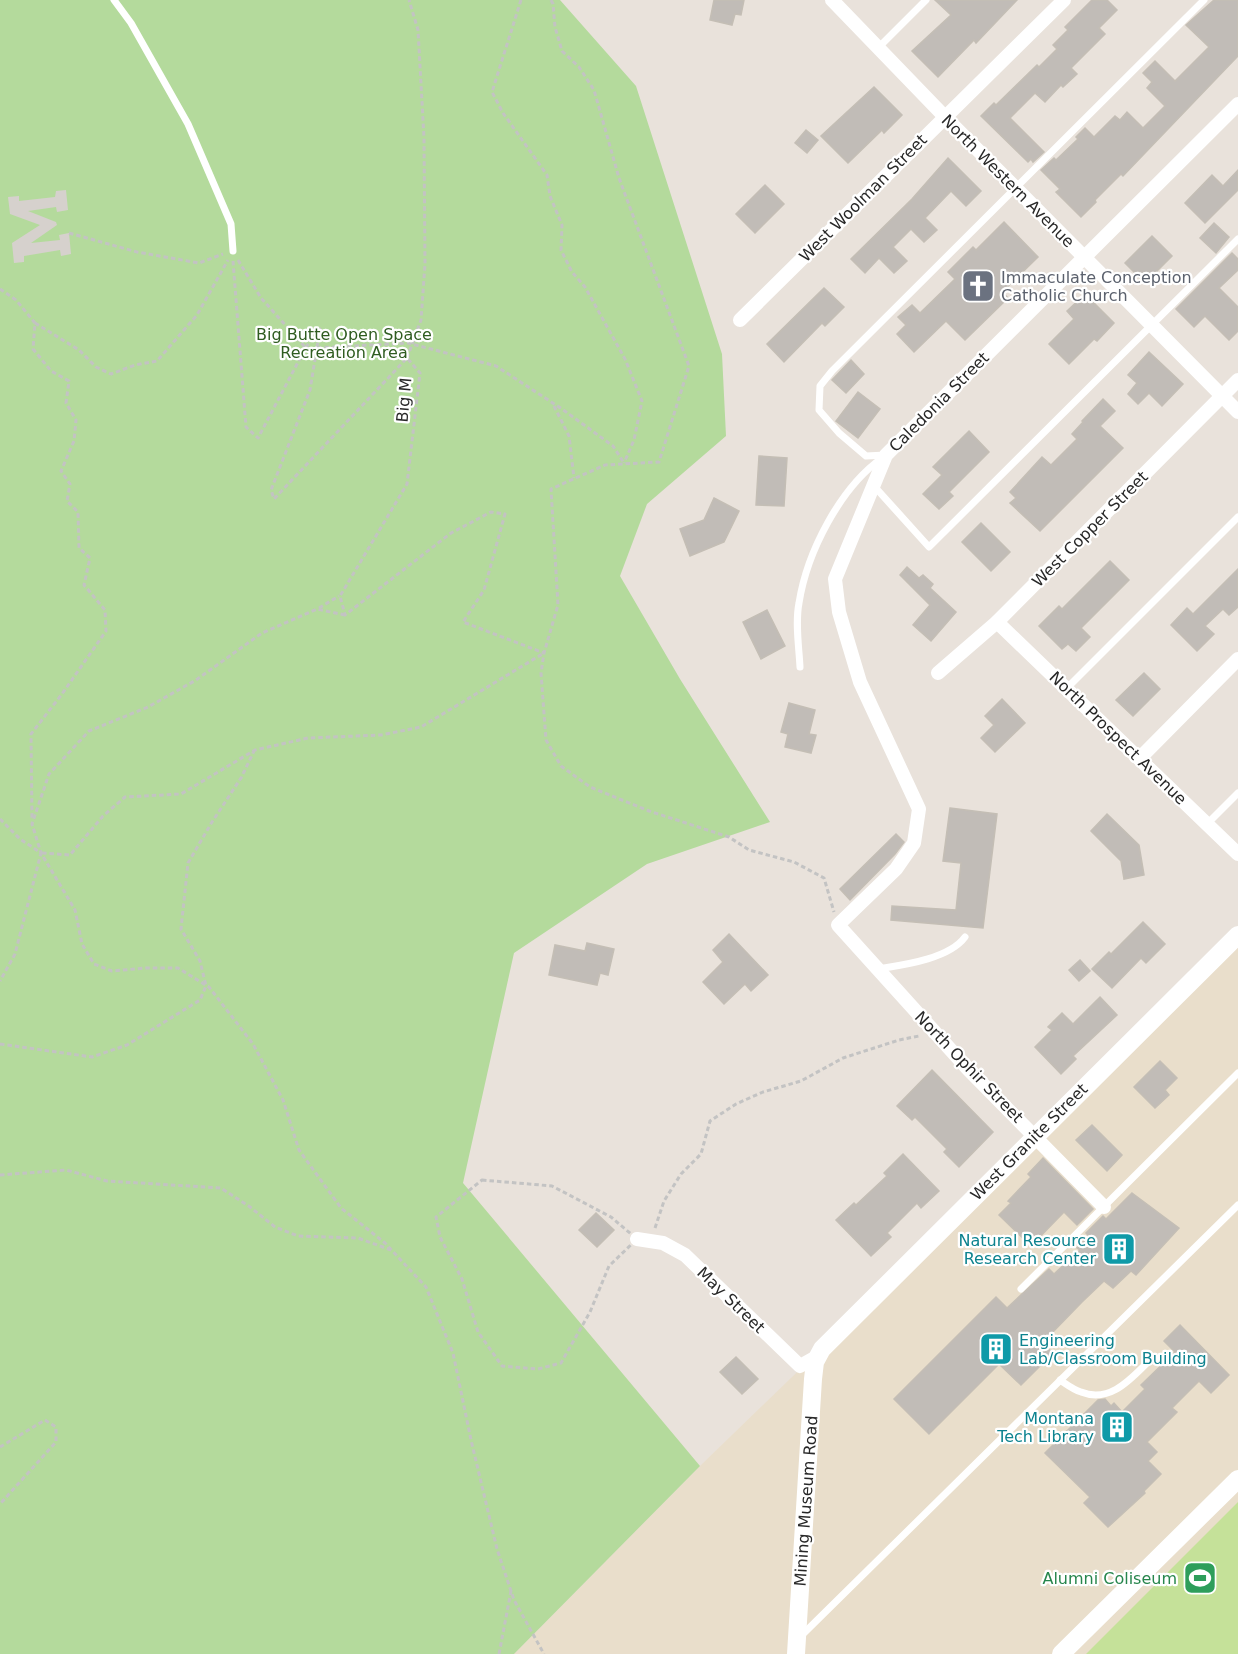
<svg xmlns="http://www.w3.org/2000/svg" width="1238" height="1654" viewBox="0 0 1238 1654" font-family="'DejaVu Sans',sans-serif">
<rect width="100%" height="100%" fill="#e9e2db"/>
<path fill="#e9decb" d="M1238,935V1654H514L700,1466L821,1349Z"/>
<path fill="#b4da9c" d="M0,0H560L636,86L722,354L726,436L647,504L620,576L680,679L770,822L647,864L514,953L463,1183L700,1466L514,1654H0Z"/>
<path fill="#c5e199" d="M1238,1502V1654H1086Z"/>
<path fill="#d6d1cd" d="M66,190L68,210L57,212L56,207L28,211L56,222L57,225L31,243L60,240L59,235L69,233L71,254L61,256L60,250L24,256V262L14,263L12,243L40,225L10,214L8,197L19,196V201L55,197L56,191Z"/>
<g fill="#c1bcb7" stroke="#c4beb5" stroke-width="1.5">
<path d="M714,0H744L741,15L735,14L732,25L710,20Z"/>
<path d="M935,0H1017L976,43L974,40L938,77L912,51L951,15Z"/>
<path d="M1092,0H1107L1117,10L1099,28L1105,34L1071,68L1077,74L1063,87L1061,85L1045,102L1035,93L1010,118L1044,152L1033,162L1031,159L1028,162L981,116L994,103L996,105L1037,65L1039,67L1057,49L1053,45L1068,30L1065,27Z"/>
<path d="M1214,0H1238V56L1123,176L1121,174L1095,200L1096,202L1081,217L1056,192L1060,189L1041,170L1054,158L1056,160L1078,139L1076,137L1085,128L1094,137L1115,116L1120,120L1127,112L1143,128L1165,106L1147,88L1152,82L1143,73L1155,61L1175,81L1209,47L1186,25Z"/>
<path d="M874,87L902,115L884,133L882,130L848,163L821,136Z"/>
<path d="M806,130L818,140L807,153L795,143Z"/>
<path d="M948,158L981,191L966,206L951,191L925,218L937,230L924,242L911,229L893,247L907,261L894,273L879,258L865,273L851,259L912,199Z"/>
<path d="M1238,170V190L1205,223L1185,203L1212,175L1223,186Z"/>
<path d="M765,185L784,204L755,233L736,214Z"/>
<path d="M1004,222L1038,257L1002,292L1008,298L965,340L946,321L914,352L897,334L906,325L898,317L912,305L920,313L955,279L948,272L973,247L976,250Z"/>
<path d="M1214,223L1229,237L1216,253L1200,238Z"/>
<path d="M1152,236L1172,256L1145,283L1125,263Z"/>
<path d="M1232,253L1238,259V270L1219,288L1238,307V331L1229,340L1205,316L1194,327L1176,309Z"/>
<path d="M824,288L844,307L825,326L822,323L784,362L767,344Z"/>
<path d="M1085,294L1114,323L1097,341L1094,339L1069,364L1049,344L1074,319L1067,311Z"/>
<path d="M1149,352L1183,384L1162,406L1149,393L1138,404L1128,394L1137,383L1128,375Z"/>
<path d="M851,360L864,374L846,393L832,380Z"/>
<path d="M858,392L880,409L858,438L836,421Z"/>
<path d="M1103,399L1115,411L1100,426L1123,448L1040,531L1010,503L1016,498L1010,492L1042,457L1051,465L1077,439L1072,434L1083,422L1082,421Z"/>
<path d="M969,431L989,452L949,492L953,496L939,509L923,494L942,475L933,467Z"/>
<path d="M759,456L787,458L784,506L756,505Z"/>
<path d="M714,498L739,511L724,542L690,556L680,529L704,520Z"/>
<path d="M981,523L1010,552L991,571L962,542Z"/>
<path d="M1110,561L1129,580L1081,628L1090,637L1076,651L1068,644L1062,649L1039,626L1059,606L1062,609Z"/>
<path d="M907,567L919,578L923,575L933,584L930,588L956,612L931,641L913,625L930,605L900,575Z"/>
<path d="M1238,569V607L1229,615L1223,609L1205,626L1214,634L1197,651L1171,625L1187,608L1193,614Z"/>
<path d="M767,610L785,646L761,659L743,622Z"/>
<path d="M1144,673L1160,689L1133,716L1116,700Z"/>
<path d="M1002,699L1025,723L995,752L981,738L994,725L985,716Z"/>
<path d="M789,703L815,710L809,734L816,735L811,753L785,747L788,734L781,732Z"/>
<path d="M950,808L997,814L983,928L891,920L892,906L956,910L961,863L943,861Z"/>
<path d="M1107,814L1139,845L1144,875L1124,879L1121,861L1091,831Z"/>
<path d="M896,834L904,842L895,854L850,900L840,889Z"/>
<path d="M1143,922L1165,944L1146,963L1141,958L1112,988L1092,969L1109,952L1111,954Z"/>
<path d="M729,934L768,975L751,991L745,984L724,1004L703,982L723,962L713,950Z"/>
<path d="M587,943L614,949L608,975L600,973L597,985L549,975L555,945L585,951Z"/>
<path d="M1080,960L1090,971L1079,981L1069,970Z"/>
<path d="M1100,997L1117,1015L1073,1056L1076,1059L1061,1074L1035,1047L1052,1030L1048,1027L1062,1013L1073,1024Z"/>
<path d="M1160,1061L1177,1078L1165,1090L1169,1095L1155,1108L1134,1087Z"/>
<path d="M932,1070L993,1132L959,1167L944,1152L947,1149L915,1117L912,1120L897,1106Z"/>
<path d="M1092,1125L1122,1155L1107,1171L1076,1140Z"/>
<path d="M903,1154L939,1191L921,1208L917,1203L887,1233L891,1237L871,1256L836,1220L854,1203L856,1205L887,1176L884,1173Z"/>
<path d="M1043,1158L1093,1209L1077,1225L1064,1212L1031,1246L999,1215L1011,1203L1008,1201L1031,1177L1028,1174Z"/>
<path d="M1132,1193L1179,1228L1136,1275L1131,1271L1113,1288L1104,1281L1082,1302L1050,1335L1053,1338L1045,1346L1053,1353L1021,1385L999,1364L929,1434L894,1399L996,1297L1007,1308L1049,1269L1054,1274L1080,1250L1077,1248L1089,1236L1086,1233L1103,1216L1106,1219Z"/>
<path d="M596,1213L614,1230L597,1247L579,1230Z"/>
<path d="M1180,1325L1229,1375L1211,1393L1199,1381L1172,1408L1177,1412L1147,1442L1157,1452L1148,1461L1161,1474L1144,1491L1145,1493L1108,1527L1084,1503L1090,1497L1045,1453L1098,1400L1105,1399L1111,1406L1114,1403L1122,1412L1145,1389L1141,1385L1175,1352L1164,1341Z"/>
<path d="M736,1357L758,1379L742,1394L720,1372Z"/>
</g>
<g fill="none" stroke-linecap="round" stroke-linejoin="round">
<g stroke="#c3c3c3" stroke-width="3" stroke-dasharray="4.5 3" stroke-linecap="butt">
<path d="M521,0L492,92L503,113L547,175L550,196L562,225L561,250L572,272L585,287L625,359L642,401L634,440L624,463"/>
<path d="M551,0L553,4L555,27L562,51L579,67L594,90L619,178L689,366L659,462L605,465L551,489L558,605L544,653L541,673L546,740L561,766L590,787L649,811L729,837L749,850L794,862L824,878L834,912"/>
<path d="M69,233L137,252L199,263L223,254"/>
<path d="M238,260L261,298L305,347"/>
<path d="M233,261L246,427L258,438L306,347L320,329L310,390L271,490L274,499L407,358L420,373L407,484L340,596L345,615L451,533L491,512L505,514L484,590L463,622L544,653"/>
<path d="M0,289L16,300L35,323L33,349L51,371L69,381L66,403L76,420L74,441L61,471L70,484L67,501L78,512L79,548L90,558L84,585L105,610L106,631L62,694L31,734L32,819"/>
<path d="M35,323L79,350L96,367L111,374L135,365L157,361L197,315L228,260"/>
<path d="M317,348L408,343L496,366L562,409L613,446L624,463"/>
<path d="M407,358L421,320L425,264L424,138L418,30L409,0"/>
<path d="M554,406L569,436L574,478"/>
<path d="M319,608L339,596"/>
<path d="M345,615L317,609L262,633L196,680L148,707L89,731L49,774L32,824L41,853L75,910L82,944L94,964L112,971L146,968H178L209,987L253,1044L283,1100L299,1150L341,1208L385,1243L426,1287L453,1353L471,1440L497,1549L514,1600L544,1654"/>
<path d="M0,819L20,839L41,853L15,954L0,981"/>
<path d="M42,853L70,855L103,816L125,797L181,794L255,750L308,738L381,735L421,727L544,653"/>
<path d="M0,1044L92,1057L127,1045L200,1000L206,986L200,961L181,929L188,863L212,822L241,778L254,751"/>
<path d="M0,1175L66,1170L107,1181L221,1188L250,1207L275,1227L298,1236L358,1238L391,1250"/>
<path d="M482,1180L552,1186L611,1217L637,1239L609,1266L590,1312L561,1363L538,1369L502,1366L478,1332L462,1279L440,1237L436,1217Z"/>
<path d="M655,1228L664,1201L681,1174L701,1154L710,1121L736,1104L763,1092L801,1081L843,1058L899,1040L919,1036"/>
<path d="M0,1447L45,1420L56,1427V1442L0,1504"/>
<path d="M499,1654L511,1591"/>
</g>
<g stroke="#fff" stroke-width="7">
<path d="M114,0L131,23L188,124L231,224L233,251"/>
<path d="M878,48L926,0"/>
<path d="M886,455L866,456L839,433L819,410L820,386L832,371L1204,0"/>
<path d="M874,486L929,547L1238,239"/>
<path d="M800,667C799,647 795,623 799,603C807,552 840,488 882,458"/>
<path d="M1067,688L1238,517"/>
<path d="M1207,824L1238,793"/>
<path d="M878,969C903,965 949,959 965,937"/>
<path d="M1021,1289L1238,1073"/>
<path d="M1060,1380C1066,1384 1074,1390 1081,1392C1109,1403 1129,1381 1147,1363"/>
<path d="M801,1636L1238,1205"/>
</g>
<g stroke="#fff" stroke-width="14">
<path d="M832,0L945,117L1238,412"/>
<path d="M740,320L1064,0"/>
<path d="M997,622L1238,854"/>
<path d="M938,673L997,622L1238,380"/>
<path d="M1140,758L1238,659"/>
<path d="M1104,1207L968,1069L838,925L896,869L914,843L919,809L860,682L839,612L835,579L886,455L1238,104"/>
<path d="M637,1239L663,1243L685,1255L800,1366L818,1356"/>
</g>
<g stroke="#fff" stroke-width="18">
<path d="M796,1654L813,1379L815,1362L822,1349L1238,935"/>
<path d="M1061,1654L1238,1479"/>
</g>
</g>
<defs>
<symbol id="church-square" viewBox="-11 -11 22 22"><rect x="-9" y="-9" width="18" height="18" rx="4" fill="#6b7280" stroke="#fff"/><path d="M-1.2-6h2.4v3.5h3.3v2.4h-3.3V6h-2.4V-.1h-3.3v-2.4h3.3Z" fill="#fff"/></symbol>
<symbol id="building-square" viewBox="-11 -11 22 22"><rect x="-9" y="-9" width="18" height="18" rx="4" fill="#0f9aa8" stroke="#fff"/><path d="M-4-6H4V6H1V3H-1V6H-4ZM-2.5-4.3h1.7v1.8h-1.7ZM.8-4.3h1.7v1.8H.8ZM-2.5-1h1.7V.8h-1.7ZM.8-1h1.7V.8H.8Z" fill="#fff"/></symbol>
<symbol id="stadium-square" viewBox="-11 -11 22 22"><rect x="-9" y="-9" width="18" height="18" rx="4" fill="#2e9e5b" stroke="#fff"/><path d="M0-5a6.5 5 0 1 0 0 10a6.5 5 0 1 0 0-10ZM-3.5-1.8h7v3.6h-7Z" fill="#fff"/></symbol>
</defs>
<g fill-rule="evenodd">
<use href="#church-square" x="959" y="267" width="38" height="38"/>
<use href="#building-square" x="1100" y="1230" width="38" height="38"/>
<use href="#building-square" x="977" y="1330" width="38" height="38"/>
<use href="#building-square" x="1098" y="1408" width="38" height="38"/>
<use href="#stadium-square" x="1181" y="1559" width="38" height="38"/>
</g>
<g text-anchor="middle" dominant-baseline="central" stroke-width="4.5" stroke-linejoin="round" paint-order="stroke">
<g font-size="16" fill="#282828" stroke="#fff">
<text transform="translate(1008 181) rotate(45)">North Western Avenue</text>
<text transform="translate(863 198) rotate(-45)">West Woolman Street</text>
<text transform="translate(404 400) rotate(-85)">Big M</text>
<text transform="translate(939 402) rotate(-45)">Caledonia Street</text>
<text transform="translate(1090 529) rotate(-45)">West Copper Street</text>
<text transform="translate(1118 738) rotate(44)">North Prospect Avenue</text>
<text transform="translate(969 1067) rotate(46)">North Ophir Street</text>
<text transform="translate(1029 1142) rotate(-45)">West Granite Street</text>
<text transform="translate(731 1300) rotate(44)">May Street</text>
<text transform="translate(806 1501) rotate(-86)">Mining Museum Road</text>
</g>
<g font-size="16" fill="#5b616d" stroke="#fff" text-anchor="start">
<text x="1001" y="277">Immaculate Conception<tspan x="1001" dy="18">Catholic Church</tspan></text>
</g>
<g font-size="16" fill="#2f5c20" stroke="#fff">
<text x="344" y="334">Big Butte Open Space<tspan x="344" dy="18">Recreation Area</tspan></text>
</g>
<g font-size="16" fill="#0d838f" stroke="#fff" text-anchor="end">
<text x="1096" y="1240">Natural Resource<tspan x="1096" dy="18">Research Center</tspan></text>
<text x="1019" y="1340" text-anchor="start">Engineering<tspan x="1019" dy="18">Lab/Classroom Building</tspan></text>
<text x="1094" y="1418">Montana<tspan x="1094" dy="18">Tech Library</tspan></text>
</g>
<g font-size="16" fill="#27864d" stroke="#fff" text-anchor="end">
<text x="1177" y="1578">Alumni Coliseum</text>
</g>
</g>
</svg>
